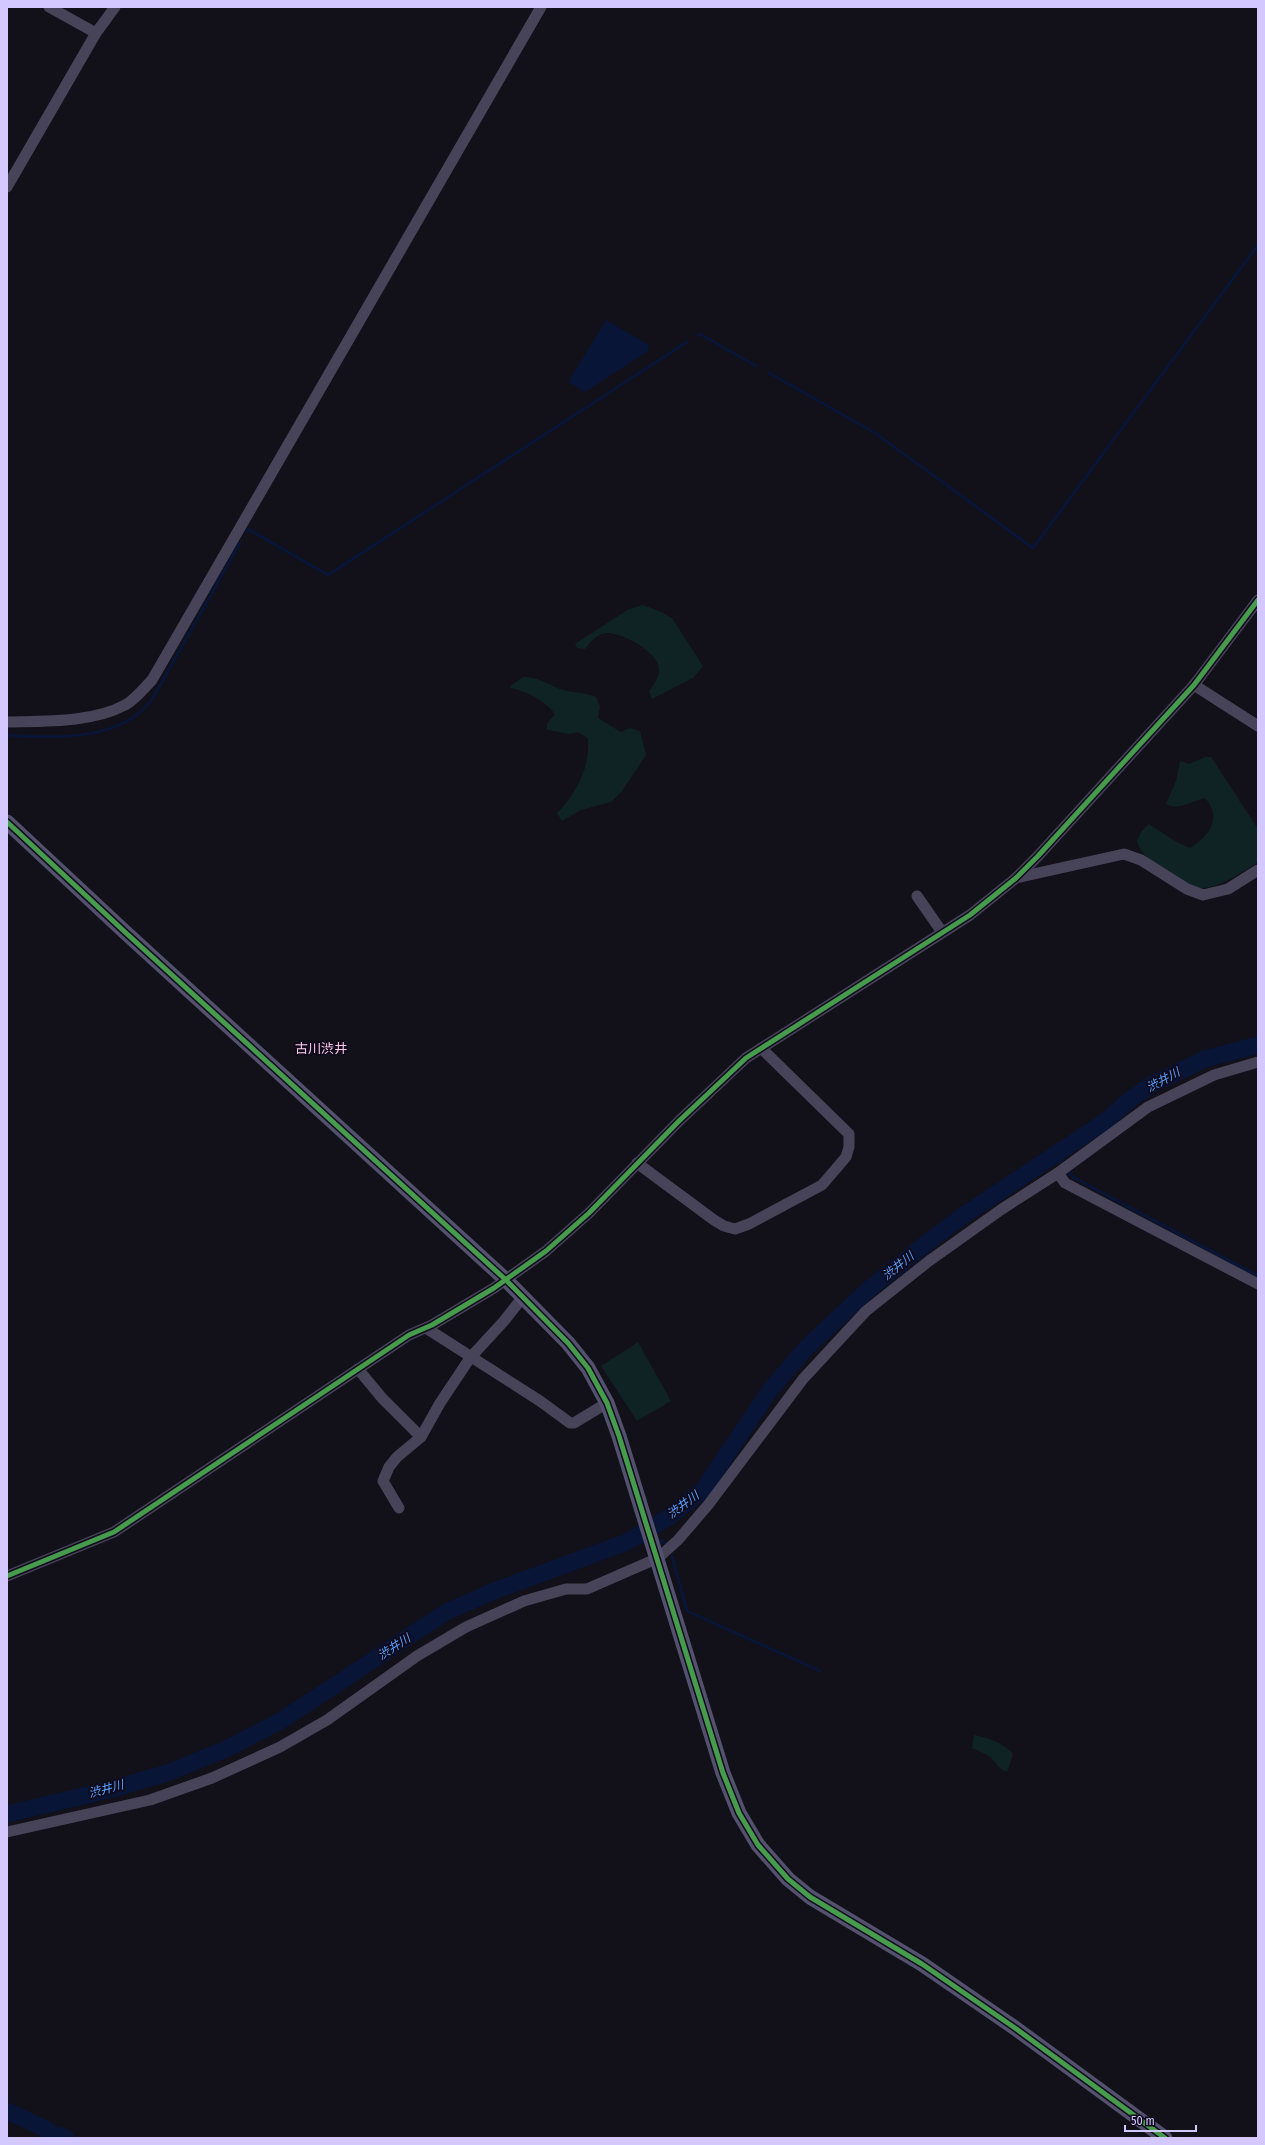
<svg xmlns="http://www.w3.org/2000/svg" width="1265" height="2145" viewBox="0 0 1265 2145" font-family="'Fira Sans Condensed','Noto Sans JP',sans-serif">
<rect width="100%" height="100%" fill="#121019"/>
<g fill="#0f2325">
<path d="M643,605L657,610L672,618L703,666L693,678L652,699L649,691C654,684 659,678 659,669C659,653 622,632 607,633C598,633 590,642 585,649L577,648L575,644L629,609Z"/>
<path d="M523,677C544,677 550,688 568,691C579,693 587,693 596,697L600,706L598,718L621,732L630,728L640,731L646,755L622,791L611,802L581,810L562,821L557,813C577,793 590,767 588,738L578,732L569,734L547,730V724L555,714C544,699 526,692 509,687Z"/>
<path d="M1205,757H1211L1258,829V862C1244,871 1216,890 1199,888C1187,887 1174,875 1164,869C1151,861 1141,856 1137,841L1141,832L1149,824L1175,841L1190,848C1209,836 1223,818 1205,798C1192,801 1178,811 1166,804L1176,781L1180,761L1189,764Z"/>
<path d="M638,1342L671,1401L637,1421L601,1366Z"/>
<path d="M974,1735C989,1738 1002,1742 1013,1754L1007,1772C998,1769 997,1763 990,1757C985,1753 978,1751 972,1748Z"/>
</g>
<path fill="#091537" d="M606,320L649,345L648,351L585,392L568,382Z"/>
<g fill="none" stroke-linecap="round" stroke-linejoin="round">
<g stroke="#091537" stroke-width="3">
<path d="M698,335L700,334L756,366"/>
<path d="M769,373L875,433L1033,548L1258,245"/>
<path d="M247,531L248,529L328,575L687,342"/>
<path d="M7,735C54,739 126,741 154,696L240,543"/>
<path d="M1055,1155L1063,1164"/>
<path d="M1070,1173L1073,1177L1258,1276"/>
<path d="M656,1541H663L665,1545"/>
<path d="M627,1542H646"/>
<path d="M672,1556L687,1611L820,1671"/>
</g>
<g stroke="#091537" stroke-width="17">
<path d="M7,1814L112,1789L167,1773L226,1749L282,1720L446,1612L494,1591L627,1542L669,1517L703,1490L771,1389L806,1348L868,1290L924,1245L964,1215L1107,1120L1129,1100L1151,1085L1205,1059L1258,1045"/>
<path d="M7,2111L48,2130"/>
<path d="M60,2135L66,2138"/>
</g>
<g stroke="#47445a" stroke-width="11">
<path d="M49,7L96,33"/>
<path d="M7,187L96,33L115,7"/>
<path d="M1194,685L1258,726"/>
<path d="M7,722C43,721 92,723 125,705C135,700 144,688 152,680L541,7"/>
<path d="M1016,878L1124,854L1141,860L1187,889L1203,895L1228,889L1258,870"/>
<path d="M917,896L942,932"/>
<path d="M637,1163L714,1220L724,1226L735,1229L749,1224L822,1185L846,1157L849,1147V1134L761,1048"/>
<path d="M1058,1173L1148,1107L1214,1075L1258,1062"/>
<path d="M426,1328L540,1401L570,1423H574L607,1403"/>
<path d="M358,1369L382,1398L421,1437"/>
<path d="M399,1508L383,1481L389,1467L397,1457L421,1437L440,1403L470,1358L504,1321L522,1298"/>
<path d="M7,1576L114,1532L409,1335L432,1325L494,1288L546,1251L589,1213L679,1121L746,1058L970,915L1016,878L1038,856L1194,685L1258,600"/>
<path d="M7,1832L150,1800L212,1778L280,1747L327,1720L417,1656L466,1627L524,1601L566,1589H587L658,1558L678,1540L708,1505L803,1379L866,1311L929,1261L1002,1209L1058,1173L1065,1183L1258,1284"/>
</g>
<path stroke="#53516d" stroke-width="15" d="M7,822L126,933L506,1280L568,1343L588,1368L607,1403L619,1436L723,1773L739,1813L758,1845L788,1879L810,1897L922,1964L1015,2028L1165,2138"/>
<defs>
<g id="cycleway">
<path d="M7,822L126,933L506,1280L568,1343L588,1368L607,1403L619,1436L723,1773L739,1813L758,1845L788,1879L810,1897L922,1964L1015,2028L1165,2138"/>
<path d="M7,1576L114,1532L409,1335L432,1325L494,1288L546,1251L589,1213L679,1121L746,1058L970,915L1016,878L1038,856L1194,685L1258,600"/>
</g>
</defs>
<use href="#cycleway" stroke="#100c1d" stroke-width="8"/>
<use href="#cycleway" stroke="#469c4c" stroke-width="5"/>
</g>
<g text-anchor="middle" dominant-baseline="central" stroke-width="4" stroke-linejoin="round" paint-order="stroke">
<g font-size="12" font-style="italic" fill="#56a2ff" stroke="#100c1d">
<text transform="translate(1163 1080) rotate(-29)">渋井川</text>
<text transform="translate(898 1266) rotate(-39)">渋井川</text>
<text transform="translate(683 1505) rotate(-37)">渋井川</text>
<text transform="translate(394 1647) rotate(-33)">渋井川</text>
<text transform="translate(106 1789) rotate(-15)">渋井川</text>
</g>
<g font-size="13" fill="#ffcae7" stroke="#100c1d">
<text x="321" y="1048">古川渋井</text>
</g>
</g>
<rect width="1265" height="2145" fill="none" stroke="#d3c8ff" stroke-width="16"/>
<path d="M1125 2125v6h71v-6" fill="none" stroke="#d3c8ff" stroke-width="2"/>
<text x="1131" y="2125" font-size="12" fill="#d3c8ff" stroke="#100c1d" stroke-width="3" paint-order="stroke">50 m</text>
</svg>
